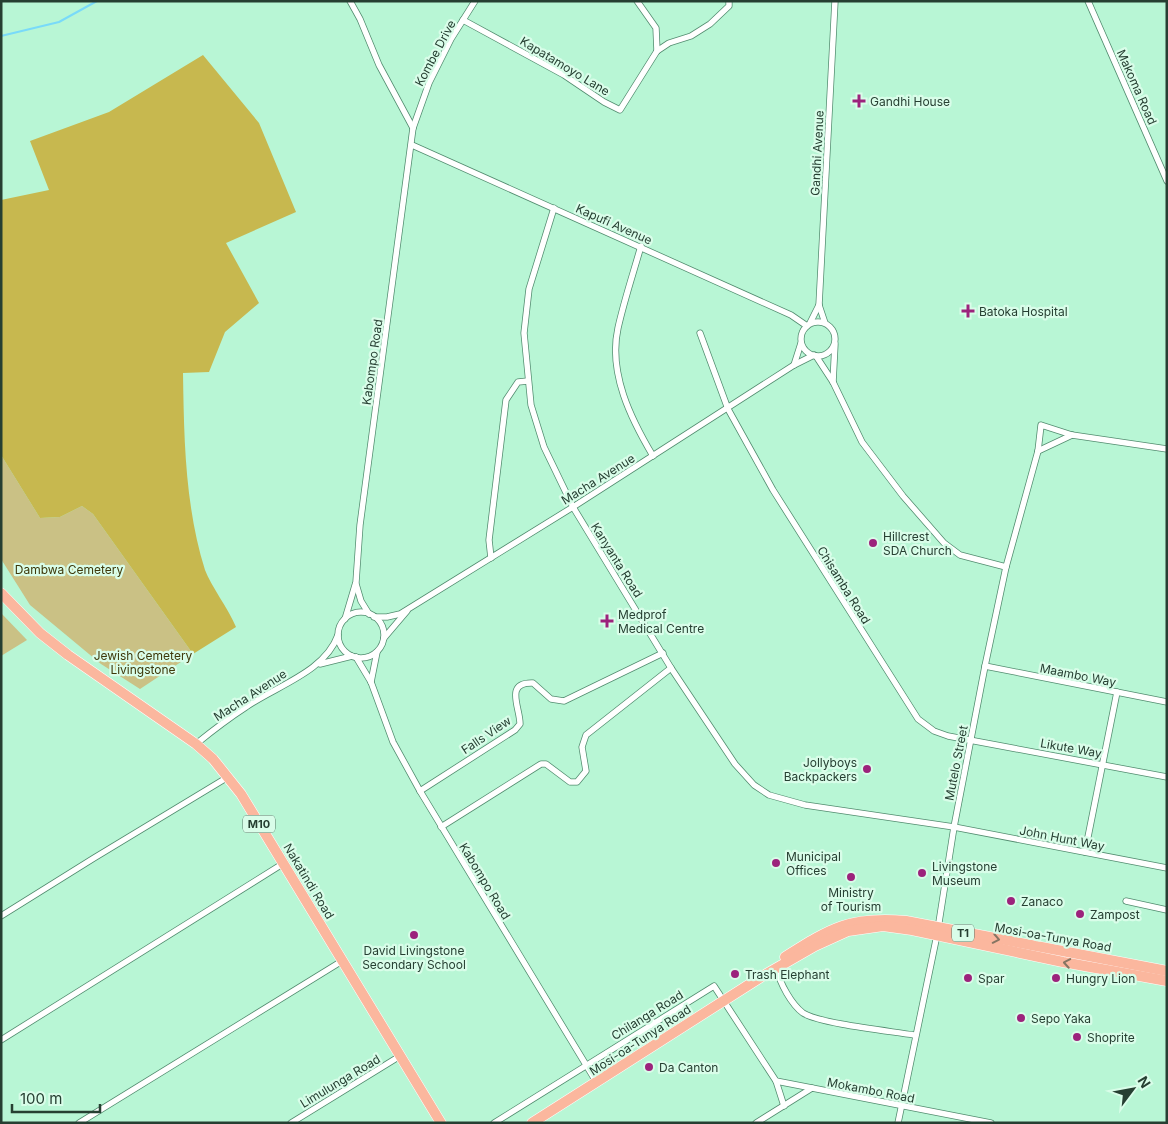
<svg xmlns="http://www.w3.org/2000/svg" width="1168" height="1124" viewBox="0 0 1168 1124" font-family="Inter,sans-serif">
<rect width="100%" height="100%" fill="#b8f6d5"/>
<g fill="#cac185">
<path d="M1,455L40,518L60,517L82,506L93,514L193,654L140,689L101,664L30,605L1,559Z"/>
<path d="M1,613L27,640L1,656Z"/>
</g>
<path fill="#c7b84f" d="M203,55L259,123L296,212L226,243L259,303L225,332L209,372L183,373C184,439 185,506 205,570C211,586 228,608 236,627L193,654L93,514L82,506L60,517L40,518L1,455V200L49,190L30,141L109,112Z"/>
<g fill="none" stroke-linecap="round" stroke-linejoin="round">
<path stroke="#79daf9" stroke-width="2" d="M1,36L59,22L97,1"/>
<defs>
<g id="minor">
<path d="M350,1L360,19L379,65L413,128"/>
<path d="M637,1L656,28L657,51"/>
<path d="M1088,1L1167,181"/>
<path d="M463,20L564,75L604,102L620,110L657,51L669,43L691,36L710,24L729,6V1"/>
<path d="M412,145L791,315L807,326"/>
<path d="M554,208L529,289L524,333L531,405L544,447L573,507L671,668L735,764L754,785L769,795L805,805L954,827L1167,868"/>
<path d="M641,246C633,274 624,301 618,328C608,373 631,419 653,456"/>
<circle cx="818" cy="339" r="17"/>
<path d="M810,323L819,305"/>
<path d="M825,323L819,305L835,1"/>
<path d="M700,333L728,409L773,490L918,719L934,731L948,736L1167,777"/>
<path d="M816,356L833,382L862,442L903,496L944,543L960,555L1006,567"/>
<path d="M794,365L801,343"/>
<path d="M833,382L835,344"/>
<path d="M1038,451L1072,435"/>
<path d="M491,558L489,540L506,400L518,382L528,381"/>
<path d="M356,584L361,601L369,614"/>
<circle cx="361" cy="635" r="23"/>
<path d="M374,617H387L400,614L573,507L794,365L814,355"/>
<path d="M345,619L356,582L360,525L413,128L429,83L451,39L475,1"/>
<path d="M384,638L407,611"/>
<path d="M356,657L371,682L393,742L420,791L597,1083"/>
<path d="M320,664L352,656"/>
<path d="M985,666L1167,702"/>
<path d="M371,682L377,652"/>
<path d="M196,744C212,731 229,718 246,707C276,686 325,672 338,635"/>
<path d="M420,791L515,730L520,724C520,707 504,682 533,683L551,699L564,701L663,653"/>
<path d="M441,827L541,764H546L570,782H577L586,771L582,747L586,735L671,668"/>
<path d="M1085,852L1117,692"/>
<path d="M1126,901L1167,910"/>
<path d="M1,916L94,858L228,777"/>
<path d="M777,970C780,983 791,1004 803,1013C821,1024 890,1031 914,1035"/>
<path d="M653,1022L663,1040"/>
<path d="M1,1040L284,863"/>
<path d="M776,1081L784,1106"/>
<path d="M79,1123L342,961"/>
<path d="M291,1123L400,1056"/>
<path d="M494,1123L714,986L776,1081L812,1088"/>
<path d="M756,1123L812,1088L991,1123"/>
<path d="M898,1123L937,935L954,827L985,666L1006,567L1038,451L1041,425L1072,435L1167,449"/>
</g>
<g id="trunk">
<path d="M1,593L40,633L68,655L196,744L213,759L241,794L441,1123"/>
<path d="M785,957C831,928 850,916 906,921L1167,971"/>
<path d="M532,1123L761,977L815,946L848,931L883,926L912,930L1063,962L1167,981"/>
</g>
</defs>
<use href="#minor" stroke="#528c6f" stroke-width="7"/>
<use href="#trunk" stroke="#fff" stroke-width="11"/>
<use href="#minor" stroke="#fff" stroke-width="5.5"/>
<use href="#trunk" stroke="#fbb79e" stroke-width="10"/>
</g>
<defs><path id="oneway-chevron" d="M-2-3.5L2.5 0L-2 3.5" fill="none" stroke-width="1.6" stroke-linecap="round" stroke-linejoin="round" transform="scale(1.25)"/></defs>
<g stroke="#867563">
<use href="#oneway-chevron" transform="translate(996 939) rotate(11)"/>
<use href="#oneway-chevron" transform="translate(1067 963) rotate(-170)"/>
</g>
<g fill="#9c237c" stroke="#d9fde9" stroke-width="2">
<path d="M856.5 93.5h5v5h5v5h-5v5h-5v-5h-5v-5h5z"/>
<path d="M965.5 303.5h5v5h5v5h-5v5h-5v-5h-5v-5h5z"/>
<circle cx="873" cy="543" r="5"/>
<path d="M604.5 613.5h5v5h5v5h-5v5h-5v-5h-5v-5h5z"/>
<circle cx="867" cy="769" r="5"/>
<circle cx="776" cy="863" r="5"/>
<circle cx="922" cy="873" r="5"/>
<circle cx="851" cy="877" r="5"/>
<circle cx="1011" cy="901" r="5"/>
<circle cx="1080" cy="914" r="5"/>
<circle cx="414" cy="935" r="5"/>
<circle cx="735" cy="974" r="5"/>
<circle cx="968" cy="978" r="5"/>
<circle cx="1056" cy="978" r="5"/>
<circle cx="1021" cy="1018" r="5"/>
<circle cx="1077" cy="1037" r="5"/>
<circle cx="649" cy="1067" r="5"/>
</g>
<g text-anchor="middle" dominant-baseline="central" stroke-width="4.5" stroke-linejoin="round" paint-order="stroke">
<g fill="#d9fde9" stroke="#5c7869" stroke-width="1">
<rect x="243" y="815.5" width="32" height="17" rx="4"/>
<rect x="952" y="924.5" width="22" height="17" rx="4"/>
</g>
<g font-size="11" font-weight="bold" fill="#263f32">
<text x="259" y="824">M10</text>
<text x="963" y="933">T1</text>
</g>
<g font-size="12" fill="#263f32" stroke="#d9fde9">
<text transform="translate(435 53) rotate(-62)">Kombe Drive</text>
<text transform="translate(565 66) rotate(31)">Kapatamoyo Lane</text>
<text transform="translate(1137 87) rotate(66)">Makoma Road</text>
<text transform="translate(817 153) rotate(-87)">Gandhi Avenue</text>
<text transform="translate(614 224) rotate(24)">Kapufi Avenue</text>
<text transform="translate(372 362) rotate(-82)">Kabompo Road</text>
<text transform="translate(598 479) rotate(-32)">Macha Avenue</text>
<text transform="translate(617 560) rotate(58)">Kanyanta Road</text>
<text transform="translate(844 585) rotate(58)">Chisamba Road</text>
<text transform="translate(1078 675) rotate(11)">Maambo Way</text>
<text transform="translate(250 695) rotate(-33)">Macha Avenue</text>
<text transform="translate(486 735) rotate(-34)">Falls View</text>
<text transform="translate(1071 748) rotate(10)">Likute Way</text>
<text transform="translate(956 763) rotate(-79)">Mutelo Street</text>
<text transform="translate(1062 838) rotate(11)">John Hunt Way</text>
<text transform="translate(309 881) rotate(59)">Nakatindi Road</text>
<text transform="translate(485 881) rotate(59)">Kabompo Road</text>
<text transform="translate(1053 937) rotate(10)">Mosi-oa-Tunya Road</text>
<text transform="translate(647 1015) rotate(-32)">Chilanga Road</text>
<text transform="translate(640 1040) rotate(-33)">Mosi-oa-Tunya Road</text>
<text transform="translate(340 1081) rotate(-31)">Limulunga Road</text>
<text transform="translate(871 1090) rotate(11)">Mokambo Road</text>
</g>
<g font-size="12" fill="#263f32" stroke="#d9fde9" text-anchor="start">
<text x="870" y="101">Gandhi House</text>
<text x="979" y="311">Batoka Hospital</text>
<text x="883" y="536">Hillcrest<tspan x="883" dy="14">SDA Church</tspan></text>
<text x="618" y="614">Medprof<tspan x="618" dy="14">Medical Centre</tspan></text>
<text x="857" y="762" text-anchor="end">Jollyboys<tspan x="857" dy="14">Backpackers</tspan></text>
<text x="786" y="856">Municipal<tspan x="786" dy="14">Offices</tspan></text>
<text x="932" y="866">Livingstone<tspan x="932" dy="14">Museum</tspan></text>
<text x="851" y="892" text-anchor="middle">Ministry<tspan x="851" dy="14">of Tourism</tspan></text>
<text x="1021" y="901">Zanaco</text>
<text x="1090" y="914">Zampost</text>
<text x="414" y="950" text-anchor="middle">David Livingstone<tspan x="414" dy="14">Secondary School</tspan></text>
<text x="745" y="974">Trash Elephant</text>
<text x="978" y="978">Spar</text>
<text x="1066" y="978">Hungry Lion</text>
<text x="1031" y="1018">Sepo Yaka</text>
<text x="1087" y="1037">Shoprite</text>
<text x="659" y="1067">Da Canton</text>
</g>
<g font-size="12" fill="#3e380a" stroke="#d9fde9">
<text x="69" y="569">Dambwa Cemetery</text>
<text x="143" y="655">Jewish Cemetery<tspan x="143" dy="14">Livingstone</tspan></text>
</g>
</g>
<rect width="1168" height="1124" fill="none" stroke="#263f32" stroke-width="5"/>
<g transform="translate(1133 1089) rotate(58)" stroke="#d9fde9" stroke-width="4" paint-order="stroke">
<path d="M0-4L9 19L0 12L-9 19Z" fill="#263f32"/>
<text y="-8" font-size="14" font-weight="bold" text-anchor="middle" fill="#263f32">N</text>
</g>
<path d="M12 1104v8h88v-8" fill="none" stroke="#263f32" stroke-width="2.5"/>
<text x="20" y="1104" font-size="15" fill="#263f32" stroke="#d9fde9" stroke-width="4" paint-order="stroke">100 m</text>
</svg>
